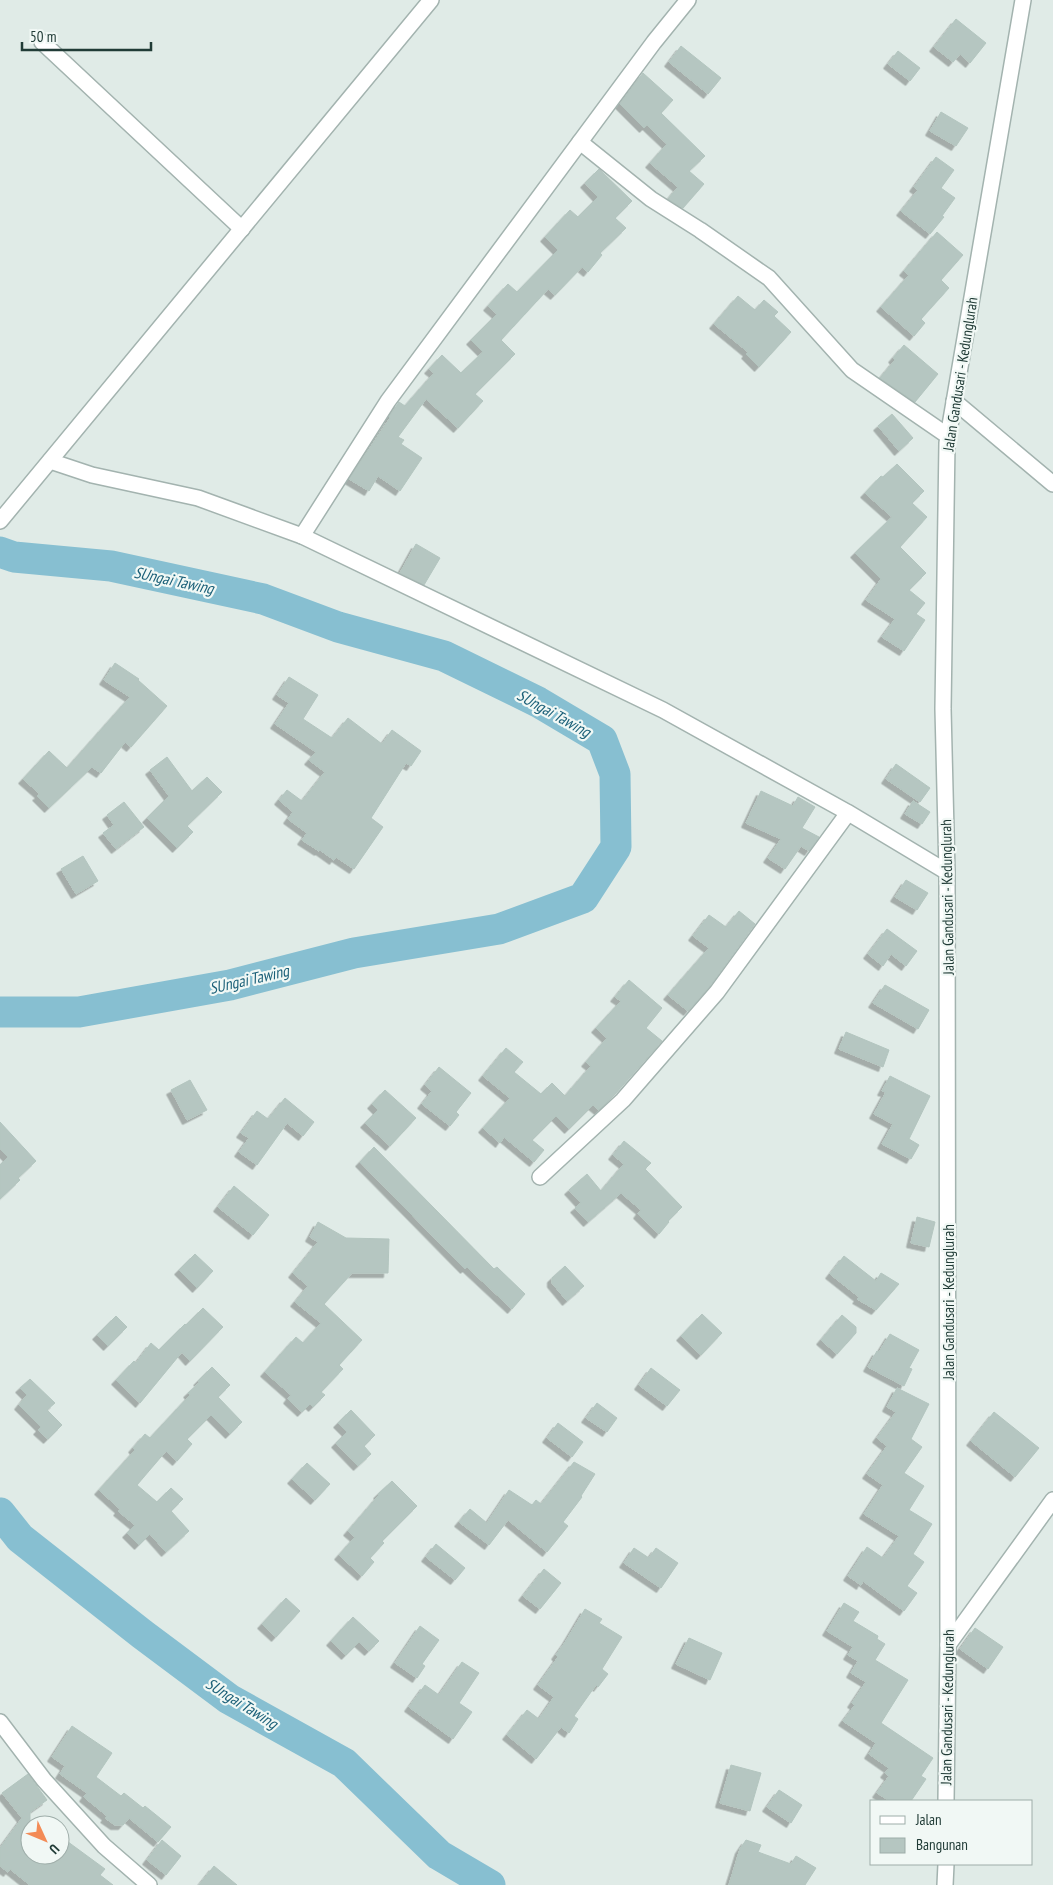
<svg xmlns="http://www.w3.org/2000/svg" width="1053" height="1885" viewBox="0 0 1053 1885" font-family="'PT Sans Narrow',sans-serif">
<defs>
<filter id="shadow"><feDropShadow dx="-4.5" dy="4.5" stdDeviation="0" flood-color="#0004"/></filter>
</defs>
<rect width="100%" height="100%" fill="#e0ebe7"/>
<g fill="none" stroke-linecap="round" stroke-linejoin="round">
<g stroke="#87bfd1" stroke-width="31">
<path d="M0,552L14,557L111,566L263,599L338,627L444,656L538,702L602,740L615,774L616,847L583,898L499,929L354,953L230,985L79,1012H0"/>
<path d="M0,1513L20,1538L142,1634L229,1699L344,1763L439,1855L490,1885"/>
</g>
</g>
<g fill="#b5c6c1" stroke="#b3c5bf" filter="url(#shadow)">
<path d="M956,19L986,43L970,63L960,54L953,62L934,47Z"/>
<path d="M681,46L721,78L708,94L669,62Z"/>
<path d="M898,51L920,68L910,81L888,64Z"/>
<path d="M643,73L673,100L661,113L705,156L689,171L704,184L683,208L668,199L678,187L650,163L667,144L647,125L644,128L620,104Z"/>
<path d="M941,112L968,128L956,146L930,131Z"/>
<path d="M936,157L954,170L941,188L955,198L942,216L944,217L930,234L901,211L918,190L914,187Z"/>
<path d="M599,169L632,201L615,218L626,228L600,253L602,255L588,272L582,267L555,295L548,289L501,340L515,354L475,394L483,401L458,428L426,399L398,437L404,440L401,444L422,458L400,491L378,476L369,491L349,479L390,418L389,417L399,402L405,406L434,373L429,369L442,355L461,373L483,352L471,340L497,314L488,306L508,284L517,292L558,250L545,237L570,210L578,217L598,197L585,183Z"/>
<path d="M937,232L963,255L941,280L949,288L921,319L925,323L914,336L881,307L909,275L904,271Z"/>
<path d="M738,296L755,310L764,300L778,312L774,316L791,332L759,367L746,354L748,352L714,324Z"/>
<path d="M904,345L938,374L915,402L880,378L895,360L893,358Z"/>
<path d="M892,414L913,438L899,451L878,426Z"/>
<path d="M897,464L924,491L912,503L927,517L900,547L926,573L909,590L925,603L916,614L925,620L904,651L882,637L895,619L866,600L881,579L855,553L892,517L865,493L881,476L883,477Z"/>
<path d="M416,544L440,558L424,585L400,573Z"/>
<path d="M115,663L139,679L138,680L167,706L131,747L125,742L101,773L92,767L49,808L37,796L40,794L23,779L49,751L67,768L130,697L104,680Z"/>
<path d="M289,677L318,695L303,719L332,738L348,718L382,744L392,730L421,751L411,766L406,763L371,818L383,827L354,869L336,857L334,860L320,850L319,851L302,840L307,833L288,819L293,812L279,800L287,790L302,801L325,772L309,760L316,752L275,724L289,703L277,695Z"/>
<path d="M167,757L192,791L207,777L222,792L187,826L193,832L177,848L147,818L169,796L150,770Z"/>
<path d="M896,764L930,788L920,802L886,779Z"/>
<path d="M761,791L793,806L798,797L815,807L802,828L819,837L809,851L801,846L785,869L768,858L781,839L746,823Z"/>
<path d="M913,801L930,812L922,824L905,814Z"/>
<path d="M124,802L144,827L116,849L103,833L114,825L107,815Z"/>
<path d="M83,856L98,881L76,894L61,869Z"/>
<path d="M906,880L928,893L917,910L895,897Z"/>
<path d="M739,911L755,924L710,986L688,1011L668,995L709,948L693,936L709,915L726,927Z"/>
<path d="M887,929L917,951L906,966L891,954L883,966L868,954Z"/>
<path d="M629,980L662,1008L646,1028L662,1041L616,1093L599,1110L593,1105L569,1129L556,1116L532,1140L544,1150L534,1162L504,1137L500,1143L483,1128L510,1098L483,1076L506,1048L523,1062L514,1072L541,1094L552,1083L565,1096L591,1066L586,1062L607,1038L596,1028L621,1001L615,997Z"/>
<path d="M885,985L929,1010L918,1029L873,1003Z"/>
<path d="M846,1032L889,1050L883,1067L839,1049Z"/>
<path d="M439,1067L471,1093L456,1112L459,1115L450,1126L422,1104L432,1091L425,1085Z"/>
<path d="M890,1076L930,1096L909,1139L919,1145L911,1159L882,1144L893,1124L874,1114L886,1092L882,1091Z"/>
<path d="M190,1080L207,1110L187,1120L171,1090Z"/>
<path d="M385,1090L416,1118L390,1146L365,1123L378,1110L372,1104Z"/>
<path d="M285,1098L314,1122L303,1136L287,1123L257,1165L239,1152L249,1138L241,1133L257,1111L268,1119Z"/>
<path d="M0,1122L36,1161L18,1178L20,1180L0,1199V1165L8,1157L0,1149Z"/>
<path d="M624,1141L651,1163L645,1169L682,1207L668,1221L669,1222L659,1234L638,1214L641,1210L621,1193L588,1222L575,1208L581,1203L569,1190L587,1174L601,1191L624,1164L613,1155Z"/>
<path d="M374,1147L494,1269L497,1267L525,1294L512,1309L467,1267L465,1269L360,1162Z"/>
<path d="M234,1186L269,1215L253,1235L218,1207Z"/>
<path d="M917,1217L935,1222L929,1247L911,1243Z"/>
<path d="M318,1222L346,1238L389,1239L388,1273H352L324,1304L362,1340L339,1365L343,1369L321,1392L325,1395L313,1407L310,1404L302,1412L288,1399L291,1395L265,1372L296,1337L303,1343L321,1323L295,1302L308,1286L293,1273L318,1242L310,1237Z"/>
<path d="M195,1254L213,1271L197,1288L179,1270Z"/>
<path d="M844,1256L876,1281L881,1273L899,1284L876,1310L857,1299L859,1297L830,1274Z"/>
<path d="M565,1266L584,1286L567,1301L552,1283V1278Z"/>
<path d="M203,1308L223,1327L190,1361L182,1352L140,1403L116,1380L134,1361L136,1363L151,1343L159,1350L185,1324L186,1325Z"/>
<path d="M702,1314L722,1333L701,1355L681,1336Z"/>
<path d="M842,1315L856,1327V1333L837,1354L821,1340Z"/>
<path d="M116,1316L127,1327L108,1346L97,1335Z"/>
<path d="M890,1334L919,1350L909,1368L912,1369L904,1386L868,1367L877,1351L879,1352Z"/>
<path d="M212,1367L230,1385L218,1397L242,1422L230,1434L211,1415L187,1439L192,1444L177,1461L166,1451L137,1485L157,1502L171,1488L183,1499L171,1511L189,1531L166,1552L150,1534L139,1545L127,1533L135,1525L118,1511L120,1509L99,1490L135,1450L133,1448L145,1434L150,1438L190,1395L188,1393L200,1382L198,1381Z"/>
<path d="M651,1368L680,1390L667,1406L639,1385Z"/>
<path d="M30,1379L55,1403L47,1410L62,1425L48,1439L38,1430L41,1427L19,1405L27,1395L20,1388Z"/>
<path d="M897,1388L929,1404L911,1439L922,1447L904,1473L924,1486L909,1510L932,1524L913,1554L924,1562L907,1586L917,1593L904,1611L863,1581L861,1585L848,1576L867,1547L883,1558L899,1536L864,1514L883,1485L867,1474L887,1446L877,1438L896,1412L887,1407Z"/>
<path d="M597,1403L617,1418L607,1432L586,1418Z"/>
<path d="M351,1410L375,1435L364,1446L371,1454L358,1466L336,1443L347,1432L338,1423Z"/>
<path d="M994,1412L1039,1448L1015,1477L971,1441Z"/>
<path d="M558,1423L583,1442L572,1457L547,1438Z"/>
<path d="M574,1462L595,1474L581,1496L582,1497L563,1522L568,1526L547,1552L508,1520L489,1545L459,1522L470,1509L487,1523L509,1490L532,1505L536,1500L541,1504Z"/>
<path d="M307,1463L330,1484L315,1500L292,1479Z"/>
<path d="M392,1481L417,1506L382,1541L384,1543L370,1558L374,1562L362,1576L339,1555L355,1537L348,1531L379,1495L378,1494Z"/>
<path d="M436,1544L465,1568L455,1580L426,1557Z"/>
<path d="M634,1548L649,1558L656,1548L678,1563L661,1588L624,1563Z"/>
<path d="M544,1569L561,1583L540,1609L523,1596Z"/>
<path d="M286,1598L300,1611L276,1637L262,1624Z"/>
<path d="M844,1603L859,1612L853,1621L878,1636L877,1639L885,1644L875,1660L908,1680L881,1723L933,1758L921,1776L926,1779L911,1801H890L877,1793L889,1776L885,1773L889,1768L869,1754L876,1743L843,1721L855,1705L852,1703L866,1682L851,1673L858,1661L848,1655L853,1647L827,1631Z"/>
<path d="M585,1609L602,1619L599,1623L622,1637L602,1669L608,1674L598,1687L596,1685L574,1716L578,1719L569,1733L561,1727L536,1759L507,1735L527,1710L539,1719L554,1697L538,1685L558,1657L556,1655L566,1641Z"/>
<path d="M353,1617L379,1641L369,1651L359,1642L346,1655L331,1641Z"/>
<path d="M420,1626L439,1640L422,1664L425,1666L417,1678L395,1663Z"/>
<path d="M975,1628L1003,1647L988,1669L960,1649Z"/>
<path d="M689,1638L722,1653L710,1680L676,1664Z"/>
<path d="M462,1662L479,1673L459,1703L472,1712L453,1739L409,1707L425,1685L439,1695Z"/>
<path d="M72,1726L112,1753L96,1777L121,1796L124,1793L143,1808L145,1806L171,1827L158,1842L129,1818L123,1825H115L105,1818L107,1816L84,1797L87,1793L60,1774L65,1766L52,1757Z"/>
<path d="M731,1765L761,1773L750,1811L720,1803Z"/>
<path d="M28,1774L47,1800L30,1812V1855H60V1836L105,1869L100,1875L113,1885H30L10,1869L8,1872L0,1866V1848L22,1818L2,1793Z"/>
<path d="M779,1790L802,1805L791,1823L767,1807Z"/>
<path d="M162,1840L181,1856L166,1875L147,1860Z"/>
<path d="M746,1840L761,1845L758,1852L791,1864L796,1856L816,1868L805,1885H729L740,1849Z"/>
<path d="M214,1866L237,1885H199Z"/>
</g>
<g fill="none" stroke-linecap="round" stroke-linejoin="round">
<defs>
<g id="minor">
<path d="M688,0L654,42L388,401L302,536L663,710L847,812L947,872"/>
<path d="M42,42L242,229"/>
<path d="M580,142L651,199L700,230L769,278L852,370L948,436"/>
<path d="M954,401L1053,484"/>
<path d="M50,461L92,475L198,498L302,536"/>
<path d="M0,521L431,0"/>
<path d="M540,1177L623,1100L717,992L848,813"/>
<path d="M948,1645L1053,1500"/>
<path d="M0,1722L44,1780L104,1846L149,1885"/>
</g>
<g id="tertiary">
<path d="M946,1801L948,1645L947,872L943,709L947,443L1023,0"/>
<path d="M945,1885L946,1864"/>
</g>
</defs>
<use href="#minor" stroke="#a3b3af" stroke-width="18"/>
<use href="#tertiary" stroke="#a3b3af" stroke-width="18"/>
<use href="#minor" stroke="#fff" stroke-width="15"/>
<use href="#tertiary" stroke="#fff" stroke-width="15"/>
</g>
<g text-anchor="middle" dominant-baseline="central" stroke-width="4.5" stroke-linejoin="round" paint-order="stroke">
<g font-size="15" fill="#213c37" stroke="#f1f8f5">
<text transform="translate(960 374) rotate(-81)">Jalan Gandusari - Kedunglurah</text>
<text transform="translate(947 897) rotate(-91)">Jalan Gandusari - Kedunglurah</text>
<text transform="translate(948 1302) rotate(-90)">Jalan Gandusari - Kedunglurah</text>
<text transform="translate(947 1707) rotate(-89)">Jalan Gandusari - Kedunglurah</text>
</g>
<g font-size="16" font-style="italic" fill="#1b6078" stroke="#f1f8f5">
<text transform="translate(174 580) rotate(12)">SUngai Tawing</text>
<text transform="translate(554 713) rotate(29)">SUngai Tawing</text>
<text transform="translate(249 979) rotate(-13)">SUngai Tawing</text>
<text transform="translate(242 1703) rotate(32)">SUngai Tawing</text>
</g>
</g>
<rect x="870" y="1800" width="162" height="65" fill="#f1f8f5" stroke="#9eada9"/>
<rect x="880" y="1816" width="25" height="8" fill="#ffffff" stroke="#9eada9"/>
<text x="916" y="1825" font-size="15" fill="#213c37">Jalan</text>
<rect x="880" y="1838" width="25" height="15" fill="#b5c6c1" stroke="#9eada9"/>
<text x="916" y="1850" font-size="15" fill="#213c37">Bangunan</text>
<g transform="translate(45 1840) rotate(134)"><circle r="24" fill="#f1f8f5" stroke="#9eada9"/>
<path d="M0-4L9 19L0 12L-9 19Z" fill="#f38b56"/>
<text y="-8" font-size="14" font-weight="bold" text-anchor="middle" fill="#213c37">U</text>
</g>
<path d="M22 42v8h129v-8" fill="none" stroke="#213c37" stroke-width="2.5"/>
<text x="30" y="42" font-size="15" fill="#213c37" stroke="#f1f8f5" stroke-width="4" paint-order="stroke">50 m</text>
</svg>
